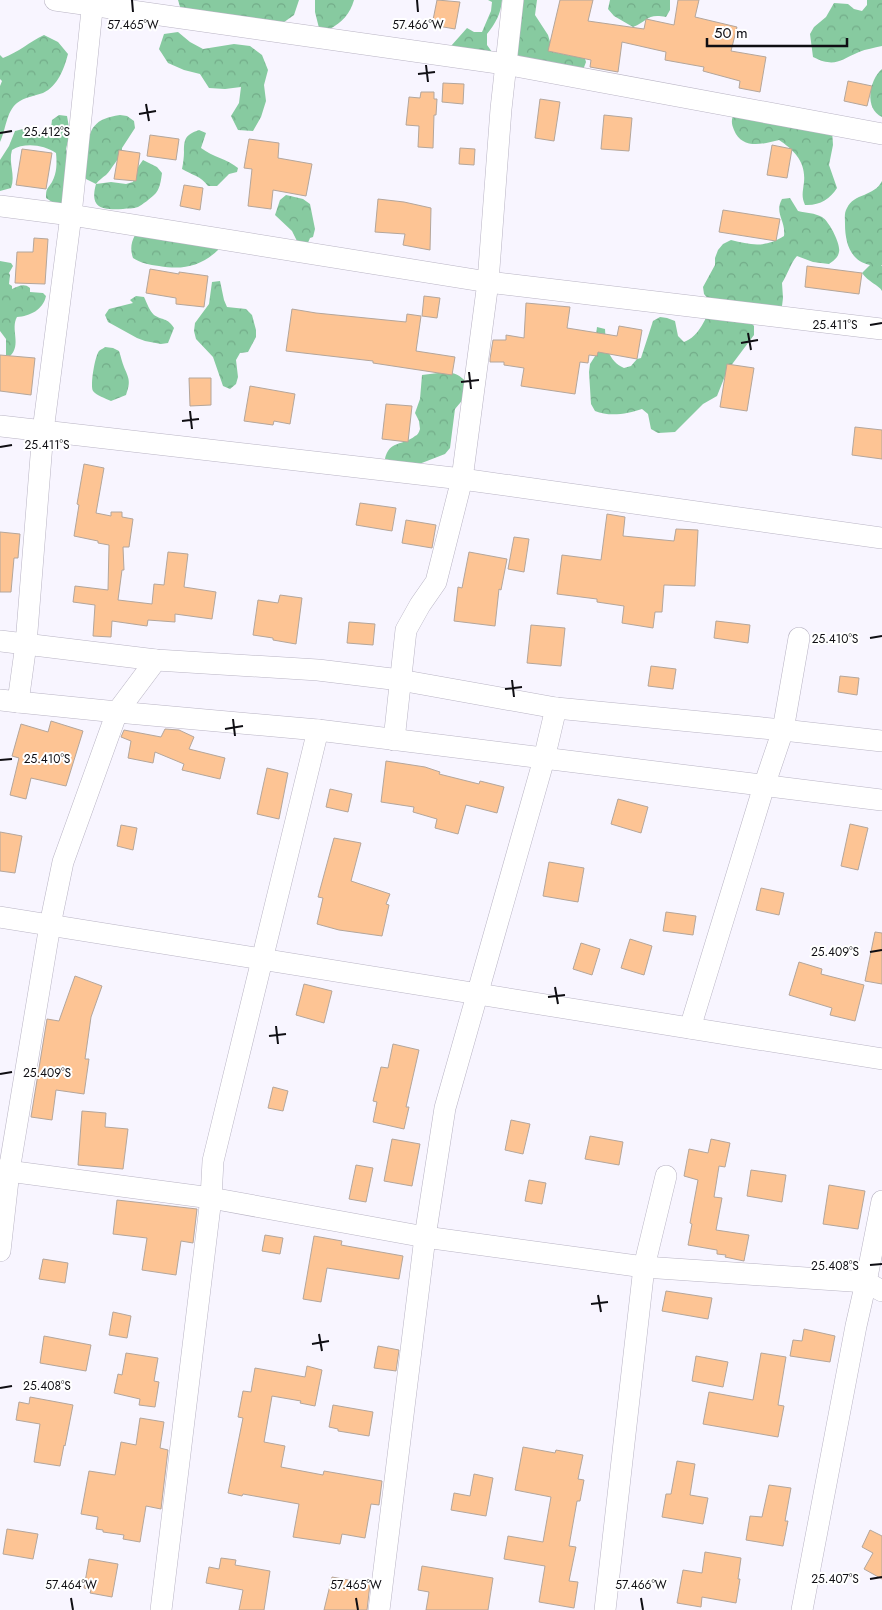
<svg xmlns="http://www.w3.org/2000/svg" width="882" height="1610" viewBox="0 0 882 1610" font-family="Jost,sans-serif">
<defs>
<pattern id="forest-crowns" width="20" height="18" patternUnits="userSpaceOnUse" patternTransform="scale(1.25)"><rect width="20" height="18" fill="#87caa0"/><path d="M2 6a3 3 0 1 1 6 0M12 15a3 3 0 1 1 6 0" fill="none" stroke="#73ac89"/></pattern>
</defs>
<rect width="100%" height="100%" fill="#f8f5ff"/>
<g fill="url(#forest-crowns)">
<path d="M178,0H299L294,15L280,25L181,10Z"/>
<path d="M315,0H354C350,14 342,22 330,29L319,28L315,12Z"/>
<path d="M488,0H502C501,14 495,24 487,34V45L492,52L451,46L467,28L474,32H482L491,11L492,2Z"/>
<path d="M520,0H537L535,15L548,35L553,52L572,56L583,52L586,62L583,70L527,64L516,53Z"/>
<path d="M610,0H670V10L666,17C647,13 648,21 633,27L614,16L608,9Z"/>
<path d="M867,0H882V46C874,48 866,49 859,52C840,60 835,68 813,57L810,34L814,27L826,17L834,3L848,4L854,9L862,11L867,5Z"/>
<path d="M178,32L190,42L203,49L234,44L250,46L262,55L268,70L264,85L266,101L261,117L253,131L238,130L231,116L239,103L241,87L225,89L209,88L200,74L184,70L168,63L159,49L164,34Z"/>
<path d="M44,35L58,42L68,54C64,69 58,86 43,93C34,96 25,97 17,103C6,112 6,130 0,142V86L2,81L0,79V55L3,58C19,52 29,42 44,35Z"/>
<path d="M882,69V117C864,109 869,80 882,69Z"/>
<path d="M735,112L832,130L833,145L829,165L837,188C830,199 819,206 805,205C801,196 803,192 804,182C806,162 794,150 779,140C763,144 742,150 734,130C731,123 731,119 735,112Z"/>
<path d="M59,115L67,116L70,133L66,149L68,157L66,204L52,202L46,198C46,188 47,190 52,182C57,173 57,163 56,153C44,145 25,142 12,150C8,163 16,175 11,188L0,191V160L9,146L15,131L23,129L46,133L51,128L52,120Z"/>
<path d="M120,115L127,116L134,121L135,128L122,148V155C115,161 112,169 106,175C102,178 99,180 96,184L111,182L126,184L133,182L138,167L143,160L157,167L162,173C161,180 160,190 154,195C151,198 142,205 138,207C133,209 128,208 123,209C103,210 89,209 96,184L86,179C82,170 84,162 86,152C90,127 94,119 120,115Z"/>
<path d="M199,130L206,133L201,148C213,157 227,159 238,168L237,172L229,174L217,186H208C201,176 192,175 182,169C183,164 184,157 184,152C184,139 185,135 199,130Z"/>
<path d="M882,181V265H881L882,266V291C879,285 868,282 862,273L870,265C850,261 845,242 845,224C845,218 844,213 847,208C854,193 874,197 882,181Z"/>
<path d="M286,195L303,199L310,204L315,229L313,237L310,238L307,245H299L292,231L275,215L280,200Z"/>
<path d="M790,198L798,211C806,213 815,213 822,217C829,221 841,244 839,252C838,258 833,261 829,264L813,262L797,256C790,264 788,274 782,283L783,298L782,306L776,311L710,301L704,294L703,287L715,265V258L718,250L723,244L731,240C751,245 765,248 784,236C786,220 774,214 782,199Z"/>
<path d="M135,235L217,241L218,250C200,267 182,270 159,266C149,265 141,263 133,258C130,249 131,243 135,235Z"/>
<path d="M0,261L11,263L13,266L9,273L10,275L9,284L12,286V289C19,286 24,283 30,288V292L43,293L46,296C43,310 30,316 17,317C10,329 22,345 10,356L6,355V339L0,331Z"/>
<path d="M220,281L224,300L227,307L246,309L252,315L256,330V337L248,352L240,353L236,360L238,377L236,384L230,389L223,386L213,357L196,339L194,331L195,323L209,304L212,282Z"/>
<path d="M136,296L144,297C147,303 149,310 154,315C163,321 167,317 174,328L168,343L161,344L145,341L137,338L108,322L105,315L109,309L133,303L130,300Z"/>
<path d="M660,317L667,318L675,321L678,336L684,342C696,337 700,329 706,318L749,320L754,326V335L727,371L717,396L703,404L675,432L658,433L651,429L648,414L642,409C628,414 609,417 595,411L591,404L589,372L590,364L599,350L596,335L597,327L605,329C606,346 608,361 624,368L631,366L637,359L641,358L653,321Z"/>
<path d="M105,347L113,348L119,351C121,357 122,362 124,367C129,379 131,381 126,395L111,401C105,398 97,396 93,391C90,385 95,356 99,351C100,350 104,348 105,347Z"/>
<path d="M446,372C455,373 460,375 466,382L465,397L455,409L450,448L445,454L414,466L385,459C389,440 403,446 415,436C418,435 419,432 420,429L419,421L415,413L420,399L422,375Z"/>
</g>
<g fill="#fdc494" stroke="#b4a69b">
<path d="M437,0L460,2L455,29L432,25Z"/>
<path d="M560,0H593L588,21L644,29L646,19L674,25L678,0H699L695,17L737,27L731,51L766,57L760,92L739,88L740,81L703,71L704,67L665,60L666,52L622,42L618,72L590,67L591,60L548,51Z"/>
<path d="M848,81L872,86L867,106L844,101Z"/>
<path d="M443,83L464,84L463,104L442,102Z"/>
<path d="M421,92H434V99H437L436,115H434L433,148L418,147L419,126L406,125L409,97L420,98Z"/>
<path d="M540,99L560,102L554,141L535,138Z"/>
<path d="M604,115L632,118L629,151L601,149Z"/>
<path d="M150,135L179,139L176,160L147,156Z"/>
<path d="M249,139L279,143L278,158L312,164L306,196L273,190L271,209L248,206L252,169L244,168Z"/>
<path d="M772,145L792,149L787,178L767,175Z"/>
<path d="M460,148L475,149L474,165L459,164Z"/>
<path d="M22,149L52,153L46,189L16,185Z"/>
<path d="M119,150L140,153L136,181L114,179Z"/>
<path d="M184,185L203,188L200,210L180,206Z"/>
<path d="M378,199L404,202L431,208L430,250L403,245L405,234L375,232Z"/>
<path d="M723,210L780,219L776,241L719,232Z"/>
<path d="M34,238L48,239L45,284L15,283L17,252H33Z"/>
<path d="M807,266L862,273L859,294L805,287Z"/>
<path d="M150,269L179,274V272L208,276L204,307L176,304V298L146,293Z"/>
<path d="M424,296L440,298L437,318L422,316Z"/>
<path d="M526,303L570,307L567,328L617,336L619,326L642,330L637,359L598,352L597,356L589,355L588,363L580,362L575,394L521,386L524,368L504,365V362H490V359L493,340H506V335L524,338Z"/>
<path d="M292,309L316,313L406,322L407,314L421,316L416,351L455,357L452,375L373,363V361L286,351Z"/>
<path d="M0,355L35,358L31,395L0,391Z"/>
<path d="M727,364L754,368L747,411L720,407Z"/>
<path d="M189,378H211V405L190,406Z"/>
<path d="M250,386L295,394L290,424L274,421L273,425L244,421Z"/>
<path d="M386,404L412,406L408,442L382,439Z"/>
<path d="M855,427L882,430V459L852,455Z"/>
<path d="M84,464L104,468L96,513L111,516V512H122V517L133,519L129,547H123L124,570H122L118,600L152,604L154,584L164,585L168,552L188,554L184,587L216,592L212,619L175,614V622L148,620L147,626L112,621L111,637L93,636L95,605L73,602L75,586L108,590L109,545L98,543V541L74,536L79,505L77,504Z"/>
<path d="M360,503L396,508L392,531L356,525Z"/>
<path d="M607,514L625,517L623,536L674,541L676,529L698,530L695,586L664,585L662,612H655L653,628L622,623L624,606L597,602V599L557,594L562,555L601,560Z"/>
<path d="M406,520L436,525L432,548L402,543Z"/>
<path d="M0,532L20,534L18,558H14L11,592H0Z"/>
<path d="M514,537L529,539L524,572L508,569Z"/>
<path d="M469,552L507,559L501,590L499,589L495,626L454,621L458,587L462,588Z"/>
<path d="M280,595L302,598L296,644L273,640V638L253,635L258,600L278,603Z"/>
<path d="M716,621L750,625L748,643L714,638Z"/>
<path d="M349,622L375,624L373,645L347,643Z"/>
<path d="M531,625L565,628L561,666L527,663Z"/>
<path d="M651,666L676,669L673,689L648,686Z"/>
<path d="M840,676L859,678L857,695L838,692Z"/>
<path d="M51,721L83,731L66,786L31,778L26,799L10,795L19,758L12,756L21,724L48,732Z"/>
<path d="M165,729L179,730L194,737L189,749L225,758L220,779L182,770L184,764L155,752L153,763L128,758L131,741L121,737L124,730L161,737Z"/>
<path d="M386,761L425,767L440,772L439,774L479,784L480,781L504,787L497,813L466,805L458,834L435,828L437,819L413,812L414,807L381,802Z"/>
<path d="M267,768L288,773L279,819L257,814Z"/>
<path d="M330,789L352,794L348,812L326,807Z"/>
<path d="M618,799L648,807L641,833L611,824Z"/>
<path d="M850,824L868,828L858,870L841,866Z"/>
<path d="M121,825L137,828L133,850L117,846Z"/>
<path d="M0,832L22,836L15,873L0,871Z"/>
<path d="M334,838L361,843L351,881L390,894L386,904L389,905L382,936L339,930L317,924L323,898L318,897Z"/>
<path d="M549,862L584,868L578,902L543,896Z"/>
<path d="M761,888L784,893L779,915L756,910Z"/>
<path d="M666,912L696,916L693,935L663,931Z"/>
<path d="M875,932L882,933V984L865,981Z"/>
<path d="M630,939L652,946L644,975L621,968Z"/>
<path d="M581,943L600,949L592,975L573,969Z"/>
<path d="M799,962L822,969L821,974L864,985L855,1021L830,1015L832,1008L789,995Z"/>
<path d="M75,976L102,986L91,1017L85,1059H89L84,1094L56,1090L52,1120L31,1117L47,1019L59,1021Z"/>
<path d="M304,984L332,991L324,1023L296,1015Z"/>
<path d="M393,1044L419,1050L406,1107H409L404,1129L373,1122L377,1102L373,1101L381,1067L388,1068Z"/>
<path d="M273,1087L288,1091L283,1111L268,1108Z"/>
<path d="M82,1111L106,1113L105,1127L128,1129L123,1169L78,1165Z"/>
<path d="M511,1120L530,1124L523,1154L505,1150Z"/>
<path d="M590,1136L623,1142L619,1165L585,1159Z"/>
<path d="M392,1139L420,1144L412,1186L384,1181Z"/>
<path d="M711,1139L730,1143L725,1167L719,1166L714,1197L722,1198L716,1230L749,1235L744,1261L725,1257L726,1255L717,1254V1250L688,1245L692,1224L690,1223L698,1180L684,1176L689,1149L708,1153Z"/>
<path d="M356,1165L373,1168L366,1202L349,1199Z"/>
<path d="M751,1170L786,1175L782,1202L747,1196Z"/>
<path d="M529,1180L546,1183L542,1204L525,1201Z"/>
<path d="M829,1185L865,1191L858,1229L823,1224Z"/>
<path d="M117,1200L197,1209L193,1243L181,1241L176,1275L142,1270L147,1238L113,1234Z"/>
<path d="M265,1235L283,1238L280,1254L262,1251Z"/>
<path d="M314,1236L342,1241L341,1245L403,1256L399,1279L327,1268L321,1302L303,1299Z"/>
<path d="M43,1259L68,1263L65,1283L39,1279Z"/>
<path d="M666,1291L712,1298L708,1319L662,1311Z"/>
<path d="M113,1312L131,1316L127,1338L109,1335Z"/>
<path d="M804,1329L835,1336L830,1362L790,1356L793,1340L802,1341Z"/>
<path d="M44,1336L91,1345L86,1371L40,1363Z"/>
<path d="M378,1346L399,1350L396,1371L374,1368Z"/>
<path d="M126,1353L158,1358L154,1381L159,1382L155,1407L139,1405L140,1399L114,1393L118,1374L122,1375Z"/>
<path d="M761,1353L786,1357L778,1405L784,1406L778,1437L703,1424L709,1392L753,1400Z"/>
<path d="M696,1356L728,1362L723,1387L692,1381Z"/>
<path d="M307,1366L322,1370L315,1406L300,1403L301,1401L272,1396L264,1442L285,1446L281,1467L323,1475L324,1471L382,1481L379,1505L371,1504L365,1538L342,1534L340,1544L293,1537L299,1504L243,1494L242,1496L228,1493L243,1418L238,1417L243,1391L251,1392L255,1368L305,1377Z"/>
<path d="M30,1397L73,1405L65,1446L64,1445L60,1466L34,1462L40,1424L16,1420L19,1402L29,1404Z"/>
<path d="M333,1405L373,1412L369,1436L338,1431V1429L329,1427Z"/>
<path d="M140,1418L164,1422L160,1448L168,1450L161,1509L146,1506L140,1542L123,1539L124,1535L103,1532V1530L96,1529L98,1517L81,1514L89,1471L115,1475L121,1442L136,1445Z"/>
<path d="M523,1447L555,1453L556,1450L583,1455L578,1479L584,1480L580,1501H577L569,1546L576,1547L569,1581L578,1582L574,1608L539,1602L545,1566L504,1559L508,1536L543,1542L551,1497L515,1490Z"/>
<path d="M677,1461L695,1464L690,1495L708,1498L703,1524L662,1517L666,1494H671Z"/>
<path d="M474,1474L493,1478L486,1516L451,1510L454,1493L470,1496Z"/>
<path d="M769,1485L791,1488L785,1521H788L783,1546L746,1540L750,1516L762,1517Z"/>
<path d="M7,1529L38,1534L33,1559L3,1554Z"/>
<path d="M870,1530L882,1536V1579L864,1569L873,1553L862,1547Z"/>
<path d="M705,1552L741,1558L738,1579H740L736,1603L702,1597L701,1607L677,1603L683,1570L702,1573Z"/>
<path d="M221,1558L236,1560L235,1565L270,1571L264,1610H239L243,1590L206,1583L209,1567L219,1569Z"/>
<path d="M89,1559L118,1564L112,1597L90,1593L91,1590L84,1588Z"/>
<path d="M422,1566L493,1578L488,1610H426L429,1592L418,1590Z"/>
<path d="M332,1577L370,1584L367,1610H324Z"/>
</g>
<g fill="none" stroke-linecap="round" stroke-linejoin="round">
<defs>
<g id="minor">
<path d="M55,0L505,64L882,134"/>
<path d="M0,206L71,215L488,282L882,329"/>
<path d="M0,426L462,479L882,538"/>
<path d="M0,641L156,660L318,670L400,680L556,708L783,730L882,741"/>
<path d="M0,700L18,702L26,644L43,431L71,215L93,0"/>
<path d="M18,702L117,712L156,660"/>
<path d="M394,740L406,630L420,605L436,582L462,479L488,282L501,109L513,0"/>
<path d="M0,917L882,1059"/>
<path d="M690,1028L764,786L783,730L799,638"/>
<path d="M0,1170L211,1198L425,1237L644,1267L866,1282L882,1291"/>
<path d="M0,1251L9,1171L50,925L63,862L117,712L318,730L882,800"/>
<path d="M161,1610L211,1198L213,1161L318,730"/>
<path d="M379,1610L425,1237L445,1108L544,759L556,708"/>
<path d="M605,1610L644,1267L666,1176"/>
<path d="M802,1610L856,1326L866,1282L882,1201"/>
</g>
</defs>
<use href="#minor" stroke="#b9b4c4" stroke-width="22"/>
<use href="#minor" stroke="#fff" stroke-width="21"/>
</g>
<path fill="none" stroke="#0f0e13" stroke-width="2" d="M132,0L133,12M417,0L418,12M426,65L428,82M418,74L435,72M146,104L149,121M139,114L156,111M0,133L12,131M870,325L882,323M748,333L751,350M741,343L758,340M469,372L471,389M461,382L479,380M190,411L192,429M182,421L199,419M0,447L12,445M870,638L882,636M512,680L514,697M505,689L522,687M233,719L235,736M225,729L243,726M0,760L12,759M870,952L882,950M555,987L558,1004M548,997L565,995M276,1026L278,1044M269,1036L286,1034M0,1074L12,1072M870,1265L882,1264M598,1295L601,1312M591,1304L608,1302M319,1334L322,1351M312,1344L329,1341M0,1388L12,1386M870,1579L882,1577M71,1598L73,1610M356,1598L358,1610M641,1598L643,1610"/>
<g font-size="12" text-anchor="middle" fill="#0f0e13" stroke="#fff" stroke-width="4" stroke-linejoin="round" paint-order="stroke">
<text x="133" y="29">57.465°W</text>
<text x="418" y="29">57.466°W</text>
<text x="47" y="136">25.412°S</text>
<text x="835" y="329">25.411°S</text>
<text x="47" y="449">25.411°S</text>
<text x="835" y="643">25.410°S</text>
<text x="47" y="763">25.410°S</text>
<text x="835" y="956">25.409°S</text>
<text x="47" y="1077">25.409°S</text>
<text x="835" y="1270">25.408°S</text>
<text x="47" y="1390">25.408°S</text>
<text x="835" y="1583">25.407°S</text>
<text x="71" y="1589">57.464°W</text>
<text x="356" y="1589">57.465°W</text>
<text x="641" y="1589">57.466°W</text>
</g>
<path d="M707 38v8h140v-8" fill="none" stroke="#0f0e13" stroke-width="2.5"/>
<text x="714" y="38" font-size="15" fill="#0f0e13" stroke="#ffffff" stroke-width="4" paint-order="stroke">50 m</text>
</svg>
